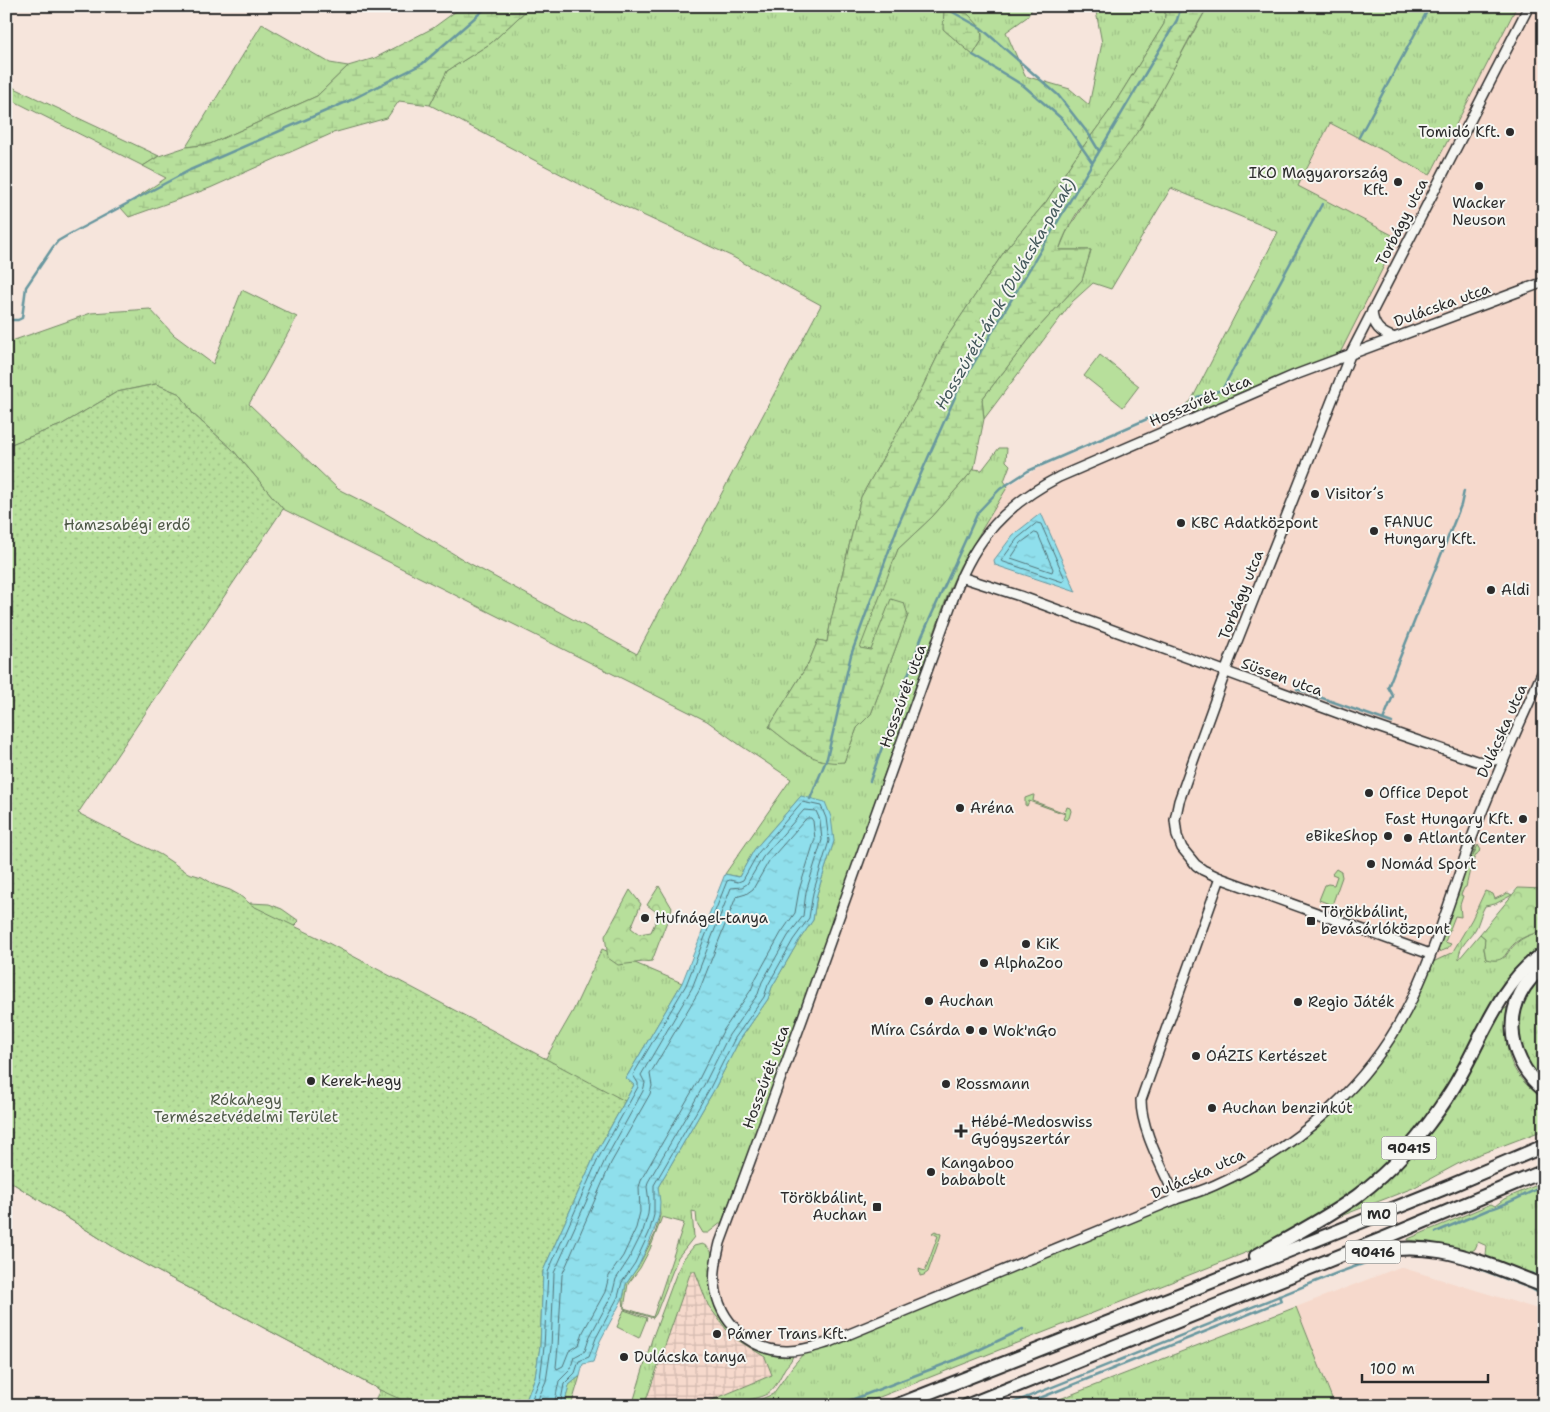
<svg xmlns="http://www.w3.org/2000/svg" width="1550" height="1412" viewBox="0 0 1550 1412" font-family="'Shantell Sans',sans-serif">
<defs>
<pattern id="industrial-grid" width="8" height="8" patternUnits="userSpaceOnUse" patternTransform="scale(1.25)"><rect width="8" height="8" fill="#f6d9cc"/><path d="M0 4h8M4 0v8" fill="none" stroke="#d3baaf"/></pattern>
<pattern id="grass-tufts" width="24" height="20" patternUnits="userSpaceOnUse" patternTransform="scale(1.25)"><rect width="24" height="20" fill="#b7df9b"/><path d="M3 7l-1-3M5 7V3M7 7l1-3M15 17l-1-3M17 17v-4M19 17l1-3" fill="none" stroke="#9ec086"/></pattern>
<pattern id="forest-crowns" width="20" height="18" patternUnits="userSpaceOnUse" patternTransform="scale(1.25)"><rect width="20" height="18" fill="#b7df9b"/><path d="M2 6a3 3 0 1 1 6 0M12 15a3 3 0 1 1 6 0" fill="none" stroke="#9ec086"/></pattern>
<pattern id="wetland-marsh" width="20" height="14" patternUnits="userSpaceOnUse" patternTransform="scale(1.25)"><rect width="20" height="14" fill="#b7df9b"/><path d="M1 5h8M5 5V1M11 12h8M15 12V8" fill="none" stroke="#9ec086"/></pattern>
<pattern id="park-dots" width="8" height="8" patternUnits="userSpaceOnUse" patternTransform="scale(1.25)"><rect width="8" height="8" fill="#b7df9b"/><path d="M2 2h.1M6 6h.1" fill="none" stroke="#9ec086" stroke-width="1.8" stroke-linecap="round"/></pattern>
<pattern id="water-ripples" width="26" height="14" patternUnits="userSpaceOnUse" patternTransform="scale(1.25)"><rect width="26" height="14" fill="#8fdfec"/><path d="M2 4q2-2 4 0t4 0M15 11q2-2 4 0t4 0" fill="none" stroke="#7cc0cb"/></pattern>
</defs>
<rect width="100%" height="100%" fill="#f6e5dc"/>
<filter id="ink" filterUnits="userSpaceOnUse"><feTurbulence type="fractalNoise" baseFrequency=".02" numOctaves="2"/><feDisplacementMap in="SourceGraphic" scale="10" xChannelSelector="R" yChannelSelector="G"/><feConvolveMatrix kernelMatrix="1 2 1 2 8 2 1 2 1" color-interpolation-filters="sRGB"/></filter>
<g filter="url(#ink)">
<g fill="#f6d9cc">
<path d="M1517,6H1544V889L1518,888L1495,899L1485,892L1472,919L1452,953L1435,961L1431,965L1400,1030L1365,1079L1338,1108L1318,1126L1270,1161L1216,1188L830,1347L812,1352L785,1356L762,1352L752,1348L732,1333L716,1309L710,1286V1272L716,1243L804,1004L950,588L960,566L1008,486L1037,469L1187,404L1194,413L1261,384L1298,186L1330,123L1430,175Z"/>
<path d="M1400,1267L1544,1311V1406H1335L1296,1307Z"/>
</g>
<path fill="url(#industrial-grid)" d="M691,1271H695L708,1305L729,1333L736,1339L765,1357L772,1375L698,1406H644Z"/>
<g fill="url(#grass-tufts)" stroke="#718563" fill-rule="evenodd">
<path d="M531,6H1034L1027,17L1006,32L1025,76L1070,89L1089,105L1102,43L1095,6H1166L1164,24L1111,109L1074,159L1046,202L1006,249L947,337L922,388L861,497L831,620L827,642L818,640L808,664L769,727L804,754L844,762L857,728L871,714L908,615L891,600L871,651L859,648L898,549L932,517L974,469L982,470L999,448H1007L1006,461L1010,465L1004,481L1008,486L960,566L950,588L804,1004L722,1222L708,1233H703L697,1223L696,1212L692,1211L694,1237L678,1257L656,1314L653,1318L624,1309L623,1298L626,1284L639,1265L655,1234L660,1215L658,1187L714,1090L739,1041L768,999L772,987L798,942L813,920L817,894L834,841L801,796L754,850L739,877L725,874L791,779L740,745L707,721L283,509L232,449L193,414L180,394L156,384L117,392L61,425L6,446V343L91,313L150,309L174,335L213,364L242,290L297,317L249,404L338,489L385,513L469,563L637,654L821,305L731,256L604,197L430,105L447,71L491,43ZM963,13L968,14C984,32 987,34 973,55L943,29ZM662,1217L684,1223L653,1317L624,1308L628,1284L640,1268L650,1249Z"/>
<path d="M1208,6H1517L1430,175L1330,123L1298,186L1398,238L1340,353L1261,384L1194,413L1187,404L1191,401L1278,232L1171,188L1111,289L1093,283L1072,302L984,419L982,399L1038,328L1082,280L1091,250H1059L1066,233L1094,188L1141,127Z"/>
<path d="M262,24L330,63L348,66L317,96L210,144L186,147Z"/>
<path d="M6,84L159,156L143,166L6,97Z"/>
<path d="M1033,795H1034L1033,801L1065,813L1067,807L1070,808L1071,811L1069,818L1066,820L1063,819L1065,814L1029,801L1027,806L1025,805V798Z"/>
<path d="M1476,845L1473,856L1478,845L1481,850C1471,857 1469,876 1466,887L1464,888L1461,895L1463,896L1460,905L1461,916V917L1455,916L1445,942L1451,944L1447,949L1439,952L1437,948L1474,847Z"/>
<path d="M1336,869L1341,872L1342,877L1332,905L1319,900L1325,885L1328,884L1334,885L1337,876L1332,874Z"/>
<path d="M1485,891L1493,894L1495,899L1508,893L1512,895L1495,904L1485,906C1481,913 1480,919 1477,926C1472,938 1458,945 1459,959L1480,934L1485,938L1484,949L1486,959L1505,957C1515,941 1525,935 1544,931V948L1454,1075L1426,1119L1388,1163L1353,1196L1308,1223L1250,1251L857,1406H732L755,1402L773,1394L792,1367L803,1354L830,1347L1216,1188C1289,1155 1362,1101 1400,1030C1411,1009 1421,986 1431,965L1435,961L1452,953L1472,919Z"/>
<path d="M250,903L269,904L282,909L299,921L292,928L249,906Z"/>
<path d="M602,949L682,983L626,1078L634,1085L595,1155L543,1271L524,1406H372L380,1390L120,1251L6,1179V1172L546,1058L573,1011Z"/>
<path d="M1544,972V1083C1523,1067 1513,1029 1521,1004C1526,992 1536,981 1544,972Z"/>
<path d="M1507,1007C1504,1048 1506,1074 1544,1098V1130L1467,1159L1413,1188L1341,1216C1383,1182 1426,1146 1455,1100C1469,1077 1479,1052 1492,1029C1497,1021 1500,1013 1507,1007Z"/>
<path d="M1544,1182V1279L1488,1258L1486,1255L1487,1246L1478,1242L1475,1249L1470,1252L1428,1242L1408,1240V1239L1491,1204L1495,1206L1504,1199Z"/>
<path d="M935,1231L941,1234L940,1238L928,1272L924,1275L920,1276L919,1269L925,1271L938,1236L932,1233Z"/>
<path d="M702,1244C707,1246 711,1249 712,1255C714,1264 709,1276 710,1286C714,1328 752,1358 793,1355C792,1361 788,1364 785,1368C780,1377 776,1388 767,1394C754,1401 713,1406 698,1406L772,1375L765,1357L736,1339L729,1333L708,1305L695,1271H691L644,1406H632L652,1339L677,1272L684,1258L694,1246Z"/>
<path d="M1296,1307L1335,1406H1042Z"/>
<path d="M580,1376L571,1406H564L569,1385Z"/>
</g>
<g fill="url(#forest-crowns)" stroke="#718563">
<path d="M659,886L672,908L652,961L618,965L608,958L605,936L630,890L641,904L631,928L639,934L651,932L659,914L647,905Z"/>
<path d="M1518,888L1544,889V931C1534,933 1521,937 1514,944C1504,953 1506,964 1486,959L1484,949L1485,938L1480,934Z"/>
</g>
<g fill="url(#wetland-marsh)" stroke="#718563">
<path d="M463,6H531L491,43L447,71L430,105L399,101L387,118L333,133L210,188L129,217L121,208L166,178L143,166L159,156L186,147L210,144L317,96L348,66L375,58L433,28Z"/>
<path d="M1166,6H1208C1184,45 1165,88 1141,126C1115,168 1075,202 1059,250H1091L1082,280L1038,328L982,399L984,419L974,469L932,517L898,549L860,648L871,650L891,599L904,603L908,615L871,714L857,728L844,762C814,766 791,744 769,727L808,664L818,640L827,642L831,620L861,497L922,388L947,337L1006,249L1046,202L1074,159L1111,109L1164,24Z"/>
<path d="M944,8L968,14L981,28L982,40L973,55L943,29Z"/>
</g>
<path fill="url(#park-dots)" stroke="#718563" d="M156,384L180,394L193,414L232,449L283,509L78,813L161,855L188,873L202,877L215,885L230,890L239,895L253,906L319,938L625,1101L595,1155L543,1271L540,1347L535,1377L524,1406H415L380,1390L120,1251L6,1179V446L61,425L117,392Z"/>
<g fill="#b7df9b" stroke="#718563">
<path d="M1100,355L1139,386L1123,407L1084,376Z"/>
<path d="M624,1310L647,1318L639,1338L617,1327Z"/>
</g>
<g fill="url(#water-ripples)" stroke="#67979f">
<path d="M1041,513L1076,592L995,565L994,560L1013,535Z"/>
<path d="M801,796L825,802L831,817L834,841L817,894L813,920L798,942L772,987L768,999L739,1041L714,1090L658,1187L660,1202L659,1216L653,1234L639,1265L626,1284L623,1298L600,1341L593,1362L583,1364L580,1376L569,1385L564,1406H524L535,1377L540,1347L543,1271L595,1155L634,1085L626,1078L682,983L725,874L739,877L754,850Z"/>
</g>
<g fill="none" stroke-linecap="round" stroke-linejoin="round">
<g stroke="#537378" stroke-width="1">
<path d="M1037,523L1041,524L1065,579L1063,582L1001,561L1017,539Z"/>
<path d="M1035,533L1038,534L1053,569L1052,572L1011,558L1021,543Z"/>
<path d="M807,818H811L813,821L815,839L799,890L795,913L781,933L756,978L751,990L723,1031L698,1081L642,1178L639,1187L640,1212L636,1228L623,1256L609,1276L605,1292L583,1332L579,1345L569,1351L563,1366L557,1369L556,1367L558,1347L562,1275L611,1163L650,1094L652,1086L650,1074L699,991L736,897L746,894L753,889L769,861Z"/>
<path d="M529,1406L540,1379L544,1347L548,1272L599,1157L638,1087V1083L633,1075L686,985L727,881L730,880L738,882L743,880L758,853L802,802L821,806L826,818L829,841L813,893L809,918L793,940L768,985L764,997L735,1038L710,1088L654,1185V1215L649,1233L635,1263L622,1282L618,1297L596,1338L589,1357L579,1361L575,1373L564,1384L560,1406"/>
<path d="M535,1406L546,1381L551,1348L554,1273L605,1160L643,1091L645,1083L641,1075L692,988L731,888L742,887L747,884L763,857L804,810L816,811L820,820L822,840L806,892L803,916L788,936L762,982L758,994L729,1035L704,1085L648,1182L647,1187L649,1202L648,1214L643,1231L629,1259L616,1279L612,1295L590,1336L585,1351L574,1357L570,1370L559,1381L554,1406"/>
</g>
<g stroke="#67979f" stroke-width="2.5">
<path d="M942,6L981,28L1058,95L1090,136L1099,151"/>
<path d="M973,55L1024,86L1062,119L1092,162"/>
<path d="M1359,137L1430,6"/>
<path d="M6,320H18L22,318L26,287L53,247L58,241L70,234L190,170L351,100L422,64L488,6"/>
<path d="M1197,397L1222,390L1322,204"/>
<path d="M1297,689L1392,723"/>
<path d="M1383,720L1393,696L1388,687L1461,505L1464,491"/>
<path d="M870,781L922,636L978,512L1000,489L1028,471L1154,416"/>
<path d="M810,799L827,758L851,655L899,523L959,388L1177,20L1181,6"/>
<path d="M1436,1232L1490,1209C1497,1209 1534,1190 1544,1186"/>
<path d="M1467,1264L1530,1288L1544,1296"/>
<path d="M1530,1273L1539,1276L1544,1273"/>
<path d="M1027,1397L1030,1402L1249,1314L1281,1301L1279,1296"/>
<path d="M841,1404L968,1355L1023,1329"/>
<path d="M835,1406L841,1404L842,1406"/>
<path d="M1005,1406L1337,1273L1385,1256"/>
</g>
<defs>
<g id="minor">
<path d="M1544,282L1295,375L1059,477C1007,504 975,538 955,593L802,1020L720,1243C717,1256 713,1271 715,1285C719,1322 751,1352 788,1351C803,1351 816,1346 830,1342L1176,1199C1189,1195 1202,1191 1215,1185C1299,1147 1372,1083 1412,999C1436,948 1452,893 1471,840C1493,781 1519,725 1544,669"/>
<path d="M1372,311C1373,326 1380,333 1395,338"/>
<path d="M961,577L1020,596L1349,717L1476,761C1488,763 1495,761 1505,754"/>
<path d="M1430,954L1220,878L1203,870L1196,865L1182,848L1177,836L1175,820L1179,801L1192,764L1230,659L1350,355L1529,6"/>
<path d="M1176,1199C1164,1170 1141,1131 1141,1100L1220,878"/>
</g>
<g id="highway">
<path d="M1544,967C1501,998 1503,1057 1544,1090"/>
<path d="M1256,1256C1290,1237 1325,1219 1357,1196C1395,1168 1425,1132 1450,1093C1480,1047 1496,985 1544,953"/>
<path d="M1356,1257C1427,1234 1478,1261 1544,1286"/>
<path d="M895,1406L1196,1288L1450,1186L1544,1146"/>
<path d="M966,1406L1387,1237L1544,1171"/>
</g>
</defs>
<use href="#minor" stroke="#2b2b2b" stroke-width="12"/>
<use href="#highway" stroke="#2b2b2b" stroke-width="16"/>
<use href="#minor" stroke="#f6f6f2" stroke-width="9"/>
<use href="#highway" stroke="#f6f6f2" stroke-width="12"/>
</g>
</g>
<g fill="#2b2b2b" stroke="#f6f6f2" stroke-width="2">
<circle cx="1510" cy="132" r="5"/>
<circle cx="1398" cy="182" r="5"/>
<circle cx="1479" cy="186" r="5"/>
<circle cx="1315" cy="494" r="5"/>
<circle cx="1181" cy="523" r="5"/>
<circle cx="1374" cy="531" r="5"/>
<circle cx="1491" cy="590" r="5"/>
<circle cx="1369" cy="793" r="5"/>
<circle cx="960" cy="808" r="5"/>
<circle cx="1523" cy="819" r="5"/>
<circle cx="1388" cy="836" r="5"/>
<circle cx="1408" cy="838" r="5"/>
<circle cx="1371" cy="864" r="5"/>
<circle cx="645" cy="918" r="5"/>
<rect x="1306" y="916" width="10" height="10" rx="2.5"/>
<circle cx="1026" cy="944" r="5"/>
<circle cx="984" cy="963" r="5"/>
<circle cx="929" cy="1001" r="5"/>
<circle cx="1298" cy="1002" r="5"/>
<circle cx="970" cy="1030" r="5"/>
<circle cx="983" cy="1031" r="5"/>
<circle cx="1196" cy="1056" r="5"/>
<circle cx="311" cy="1081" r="5"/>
<circle cx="946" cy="1084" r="5"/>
<circle cx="1212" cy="1108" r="5"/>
<path d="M958.5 1123.5h5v5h5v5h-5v5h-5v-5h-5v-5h5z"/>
<circle cx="931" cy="1172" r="5"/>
<rect x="872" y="1202" width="10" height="10" rx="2.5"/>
<circle cx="717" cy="1334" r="5"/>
<circle cx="624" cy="1357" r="5"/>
</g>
<g text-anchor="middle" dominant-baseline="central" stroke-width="4" stroke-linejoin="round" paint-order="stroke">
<g fill="#f6f6f2" stroke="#686867" stroke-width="1">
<rect x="1381.5" y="1136.5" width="55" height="23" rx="4"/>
<rect x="1361.5" y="1202.5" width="35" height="23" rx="4"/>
<rect x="1345.5" y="1240.5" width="55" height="23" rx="4"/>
</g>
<g font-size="14" font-weight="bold" fill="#2b2b2b">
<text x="1409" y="1148">90415</text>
<text x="1379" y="1214">M0</text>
<text x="1373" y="1252">90416</text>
</g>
<g font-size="15" fill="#2b2b2b" stroke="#f6f6f2" text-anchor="start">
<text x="1500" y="132" text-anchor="end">Tomidó Kft.</text>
<text x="1388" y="173" text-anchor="end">IKO Magyarország<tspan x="1388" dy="17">Kft.</tspan></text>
<text x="1479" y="203" text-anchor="middle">Wacker<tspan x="1479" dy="17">Neuson</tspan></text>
<text x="1325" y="494">Visitor´s</text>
<text x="1384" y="522">FANUC<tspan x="1384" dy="17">Hungary Kft.</tspan></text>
<text x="1191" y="523">KBC Adatközpont</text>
<text x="1501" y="590">Aldi</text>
<text x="1379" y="793">Office Depot</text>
<text x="970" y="808">Aréna</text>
<text x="1513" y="819" text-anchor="end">Fast Hungary Kft.</text>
<text x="1378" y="836" text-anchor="end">eBikeShop</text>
<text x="1418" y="838">Atlanta Center</text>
<text x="1381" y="864">Nomád Sport</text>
<text x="1321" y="912">Törökbálint,<tspan x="1321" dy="17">bevásárlóközpont</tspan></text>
<text x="655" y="918">Hufnágel-tanya</text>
<text x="1036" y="944">KiK</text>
<text x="994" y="963">AlphaZoo</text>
<text x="939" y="1001">Auchan</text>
<text x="1308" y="1002">Regio Játék</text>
<text x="960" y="1030" text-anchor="end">Míra Csárda</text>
<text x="993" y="1031">Wok'nGo</text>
<text x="1206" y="1056">OÁZIS Kertészet</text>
<text x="321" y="1081">Kerek-hegy</text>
<text x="956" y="1084">Rossmann</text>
<text x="1222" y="1108">Auchan benzinkút</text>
<text x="971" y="1122">Hébé-Medoswiss<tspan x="971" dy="17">Gyógyszertár</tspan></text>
<text x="941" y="1163">Kangaboo<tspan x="941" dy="17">bababolt</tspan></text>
<text x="867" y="1198" text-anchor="end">Törökbálint,<tspan x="867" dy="17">Auchan</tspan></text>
<text x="727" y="1334">Pámer Trans Kft.</text>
<text x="634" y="1357">Dulácska tanya</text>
</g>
<g font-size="15" fill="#2b2b2b" stroke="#f6f6f2">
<text transform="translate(1402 222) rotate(-63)">Torbágy utca</text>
<text transform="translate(1442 305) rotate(-20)">Dulácska utca</text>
<text transform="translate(1200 401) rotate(-23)">Hosszúrét utca</text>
<text transform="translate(1241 595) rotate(-68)">Torbágy utca</text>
<text transform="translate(1282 677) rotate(20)">Süssen utca</text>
<text transform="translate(903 696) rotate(-70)">Hosszúrét utca</text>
<text transform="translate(1502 731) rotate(-66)">Dulácska utca</text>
<text transform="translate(766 1077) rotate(-70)">Hosszúrét utca</text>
<text transform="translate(1198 1174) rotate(-24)">Dulácska utca</text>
</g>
<g font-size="15" fill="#4e5847" stroke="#f6f6f2">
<text x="127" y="525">Hamzsabégi erdő</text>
<text x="246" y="1100">Rókahegy<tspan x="246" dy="17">Természetvédelmi Terület</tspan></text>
</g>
<g font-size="16" font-style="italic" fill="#44585b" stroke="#f6f6f2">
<text transform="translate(1005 294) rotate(-60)">Hosszúréti-árok (Dulácska-patak)</text>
</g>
</g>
<rect width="1550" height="1412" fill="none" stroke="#f6f6f2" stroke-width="25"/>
<rect x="12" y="12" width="1525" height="1387" fill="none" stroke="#2b2b2b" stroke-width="2" filter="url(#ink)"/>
<path d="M1362 1374v8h126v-8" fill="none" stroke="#2b2b2b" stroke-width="2.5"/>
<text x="1370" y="1374" font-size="15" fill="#2b2b2b" stroke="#f6f6f2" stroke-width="4" paint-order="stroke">100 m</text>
</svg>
